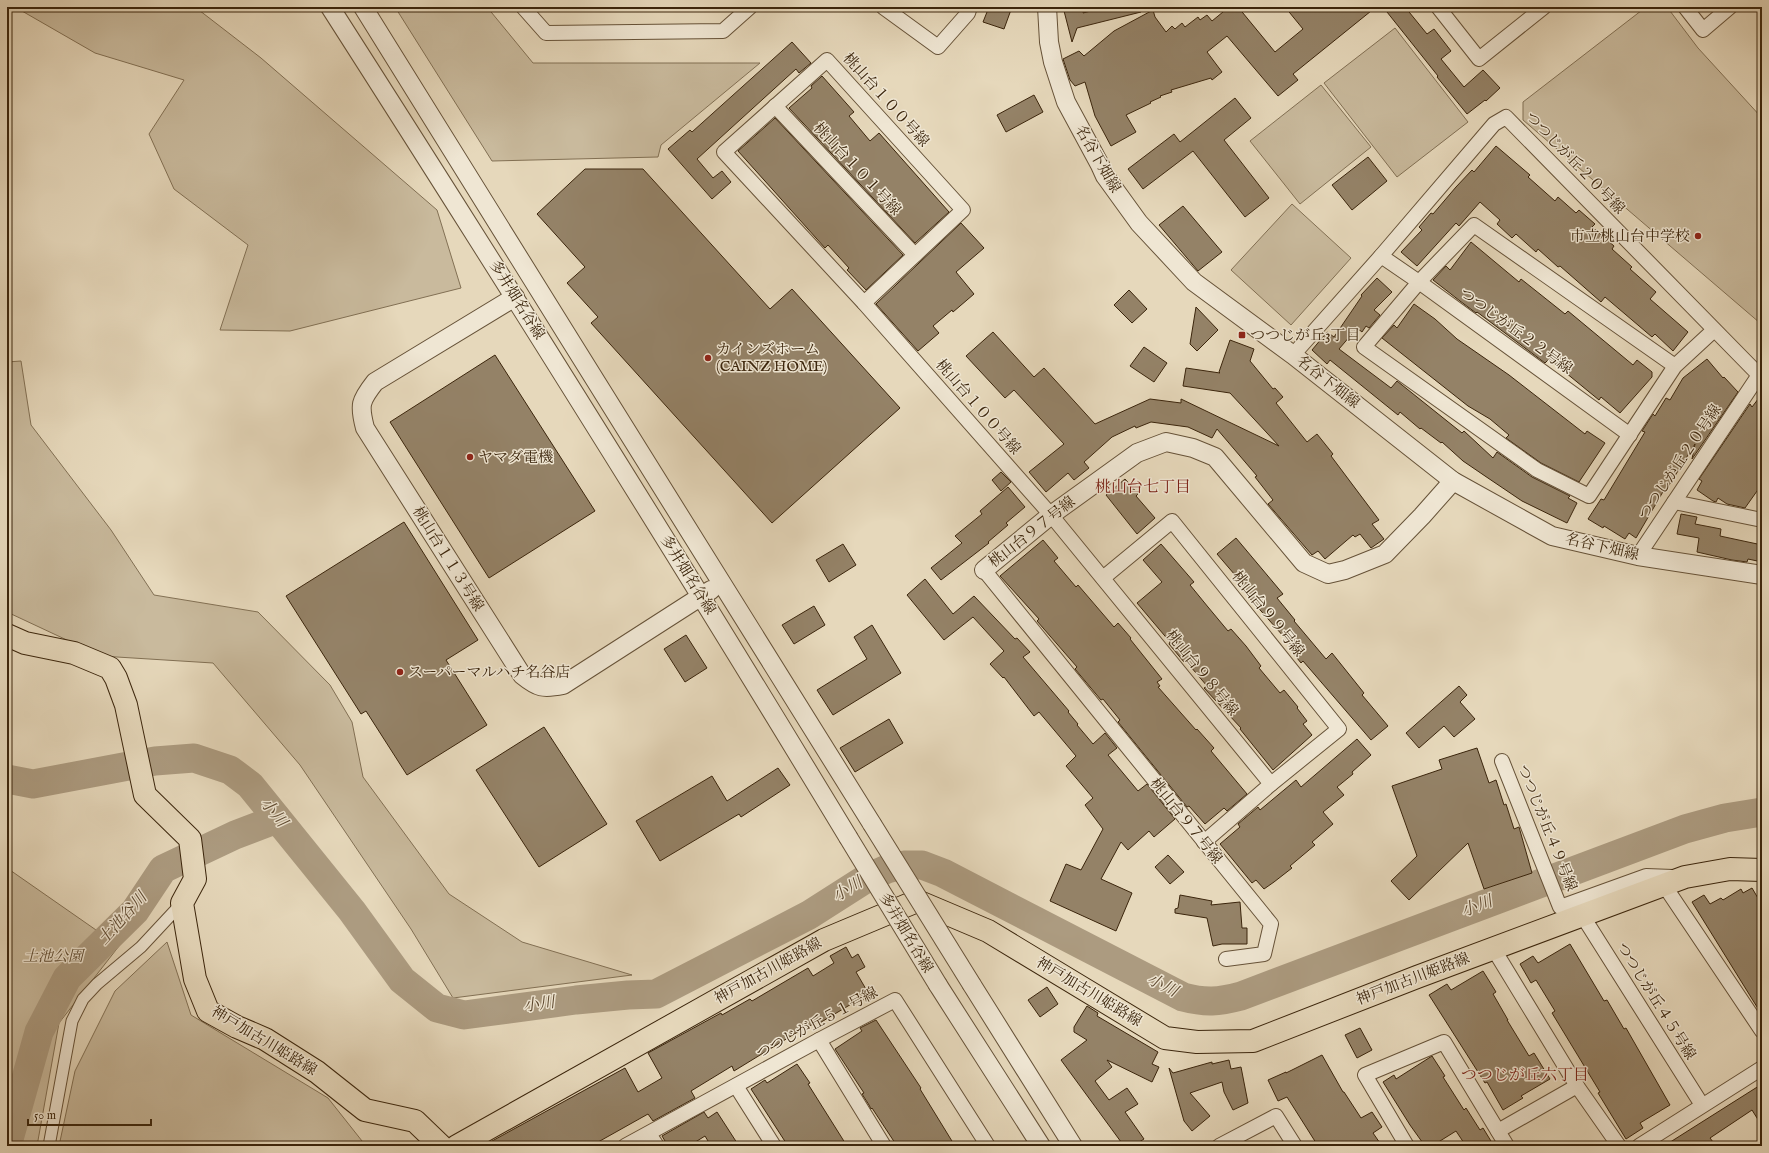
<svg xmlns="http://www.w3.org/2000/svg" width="1769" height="1153" viewBox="0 0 1769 1153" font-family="'IM FELL English','Noto Serif JP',serif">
<rect width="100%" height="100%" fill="#e6d8bb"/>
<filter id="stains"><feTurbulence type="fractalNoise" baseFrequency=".005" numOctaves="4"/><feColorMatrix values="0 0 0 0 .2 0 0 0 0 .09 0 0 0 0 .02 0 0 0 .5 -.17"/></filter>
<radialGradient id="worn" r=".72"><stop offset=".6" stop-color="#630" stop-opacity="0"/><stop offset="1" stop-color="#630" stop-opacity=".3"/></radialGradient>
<g fill="#c9ba9d" stroke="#827054">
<path d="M15,7H195L261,58L437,210L461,288L290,331L220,330L248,245L174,189L149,134L184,80L95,53Z"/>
<path d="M395,7H487L533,63H760L661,145L658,157L492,161Z"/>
<path d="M1646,7H1667L1698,48L1762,118V322L1760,323L1523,120V102Z"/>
<path d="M1395,28L1468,122L1397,177L1324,83Z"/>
<path d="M1321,85L1371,147L1300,204L1250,141Z"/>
<path d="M1292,204L1351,258L1291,325L1231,270Z"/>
<path d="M21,361L31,425L111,530L154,595L258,612L330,685L352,722L363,777L449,894L522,942L632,975L453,998L411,929L300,765L213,663L101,656L7,612V362Z"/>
<path d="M7,868L119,946L59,1023L37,1146H7Z"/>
<path d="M167,942L191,1015L328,1098L366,1146H59L75,1071L115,991Z"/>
</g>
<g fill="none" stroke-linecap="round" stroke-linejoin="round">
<g stroke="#ac9b80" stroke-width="29">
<path d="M7,779L33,784L155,761L194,758L230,770L250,785L263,801L352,911L402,980L437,1008L464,1015L576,1000L628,995L656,994L809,915L867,878L887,869L904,865H922L943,873L1183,997C1206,1003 1218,1002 1241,996L1685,829L1725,818L1762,812"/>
<path d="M7,1146L39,1032L67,978L135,911L163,869L235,835L277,819"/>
</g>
</g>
<g fill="#948267" stroke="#3b250c">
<path d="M989,7H1012L1004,29L983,22Z"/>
<path d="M1063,7H1085L1083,13L1106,7H1140L1141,12L1077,28L1072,42Z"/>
<path d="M1229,7H1238L1275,52L1303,29L1285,7H1376L1293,74L1298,80L1278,96L1227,36L1207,52L1222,72L1212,80L1211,78L1171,90L1172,92L1160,96L1161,97L1150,102L1151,103L1126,115L1136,132L1111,146L1095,116L1085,82L1075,86L1070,80L1063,59L1079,51L1084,56L1114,31L1153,10L1155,17L1166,32L1172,26L1175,29L1182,23L1185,27L1198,17L1200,20L1207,15L1212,21Z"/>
<path d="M1383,7H1405L1427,34L1434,29L1451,51L1441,59L1464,87L1483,70L1500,88L1486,101L1485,100L1467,114L1437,77L1438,76Z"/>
<path d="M792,42L811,63L799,73L796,69L697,159L713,178L722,171L731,182L712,199L668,149L690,130L692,132Z"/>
<path d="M822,76L854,112L849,116L870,141L879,133L949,212L915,243L789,108L812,88L811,86Z"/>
<path d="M1034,95L1043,112L1006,132L997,115Z"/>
<path d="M1235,98L1251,118L1224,140L1269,198L1245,217L1193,151L1143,189L1128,169L1174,134L1180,142Z"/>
<path d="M775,118L903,255L866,290L847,270L849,268L828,245L825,248L738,151Z"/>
<path d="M1496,146L1530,175L1528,177L1555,201L1558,197L1576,213L1579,210L1595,224L1592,227L1614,246L1612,249L1632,267L1630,269L1656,292L1650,299L1688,332L1673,351L1655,334L1652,337L1605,297L1601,302L1560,266L1558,267L1538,249L1536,252L1516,234L1512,238L1497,224L1500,220L1480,202L1459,226L1456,223L1417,266L1401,252L1422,230L1419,227L1431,213L1433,214L1456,187L1472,170L1474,172Z"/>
<path d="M1368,157L1387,181L1352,210L1332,185Z"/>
<path d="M585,169H643L770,309L792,289L900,408L772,523L591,323L598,317L567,283L585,267L537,214Z"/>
<path d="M1183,206L1222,252L1198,271L1159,225Z"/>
<path d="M961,223L984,248L956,272L974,294L953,312L952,310L933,326L939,333L918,351L876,304Z"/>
<path d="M1471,242L1519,282L1521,279L1565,314L1568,311L1633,365L1637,360L1652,372V377L1620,413L1601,397L1599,400L1549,359L1545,363L1477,312L1476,313L1460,301L1433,280L1446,266L1450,270Z"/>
<path d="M1377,278L1392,292L1374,310L1380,315L1369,328L1366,326L1362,332L1357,328L1339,349L1391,388L1397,381L1462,433L1464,431L1493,458L1497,452L1532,477L1570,496L1568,498L1577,503L1567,523L1522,501L1485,476L1463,461L1442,442L1441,443L1421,428L1420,429L1400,412L1398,415L1330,360L1327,364L1312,350L1327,332L1334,337L1362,296L1361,295Z"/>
<path d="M1129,290L1147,309L1132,323L1114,305Z"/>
<path d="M1414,304L1435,319L1457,339L1509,375L1585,434L1587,431L1605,443L1579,482L1541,463L1506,438L1509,435L1490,419L1468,406L1382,338L1394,325L1397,328Z"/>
<path d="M1196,307L1218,330L1197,351L1190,344Z"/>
<path d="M993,332L1034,377L1044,368L1095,424L1150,399L1181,403V399L1279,446L1230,393L1183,386L1186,368L1220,373L1219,372L1230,340L1254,349L1250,361L1273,389L1275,388L1283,397L1276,403L1307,442L1317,434L1333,454L1331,456L1379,520L1372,524L1384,539L1371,548L1360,534L1355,537L1353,535L1325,559L1318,551L1312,555L1268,504L1273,500L1255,477L1257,476L1217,429L1212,438L1188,427L1151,422L1136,428L1135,426L1112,437L1084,462L1089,468L1074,480L1068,473L1046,492L1029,472L1064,444L1014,390L1005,398L966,356Z"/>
<path d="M1144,347L1167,363L1154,382L1130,366Z"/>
<path d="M495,355L595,511L489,578L390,422Z"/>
<path d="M1707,359L1723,378L1724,377L1738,392L1692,459L1695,444L1666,490H1664L1636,538L1629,533L1625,539L1604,526L1603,528L1588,519L1601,499L1604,500L1645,432L1642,431L1653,414L1655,416L1666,398L1670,400L1683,378Z"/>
<path d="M1762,394V484L1745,508L1727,504L1718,498L1716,502L1713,501L1697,490L1702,481L1699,479L1750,404L1752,407Z"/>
<path d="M1001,472L1011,482L1001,491L992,480Z"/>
<path d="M1125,479L1138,494L1136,496L1155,518L1137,534L1106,495Z"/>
<path d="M1008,487L1025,507L1006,523L1008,525L988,542L989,543L941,580L931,568L962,543L955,536L982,514L980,511Z"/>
<path d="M1681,514L1697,517L1695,524L1721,529L1720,536L1762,545V562L1748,559L1747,562L1732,560L1697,552L1699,538L1677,534Z"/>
<path d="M404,522L478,640L446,660L487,725L407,775L366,711L361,714L286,596Z"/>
<path d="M1236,538L1283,594L1277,598L1295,620L1294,621L1326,659L1332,653L1364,693L1362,695L1388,726L1371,740L1303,661L1301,663L1289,648L1292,646L1238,585L1241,582L1217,554Z"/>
<path d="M1043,540L1058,558L1054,561L1076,587L1078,585L1114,627L1118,623L1131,638L1130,639L1162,679L1157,682L1160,686L1158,687L1196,730L1197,729L1214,748L1211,751L1247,794L1227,811L1224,808L1205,824L1189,806L1187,807L1118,722L1120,720L1103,699L1101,700L1075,669L1077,667L1037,621L1039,619L1000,576Z"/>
<path d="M843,544L856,565L829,582L816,560Z"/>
<path d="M1161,544L1194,582L1190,585L1208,607L1228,631L1231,629L1246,646L1261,666L1259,668L1280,693L1284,690L1298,707L1297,708L1307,721L1303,724L1312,735L1273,770L1240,729L1241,728L1204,688L1207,686L1185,660L1184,662L1169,644L1170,642L1137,603L1162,582L1143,560Z"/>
<path d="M925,579L953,614L974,596L1015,639L1017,638L1030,652L1023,657L1069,711L1068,712L1078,724L1077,725L1093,744L1105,733L1117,748L1108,755L1138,791L1147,784L1175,819L1154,837L1149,831L1128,850L1121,842L1101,879L1132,893L1116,931L1050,901L1066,864L1081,870L1103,829L1085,805L1093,798L1066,766L1076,756L1039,712L1034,716L1004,677L1003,678L990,664L1004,651L973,617L944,640L907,595Z"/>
<path d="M814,606L825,625L794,644L782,625Z"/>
<path d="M872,625L901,673L833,715L817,690L867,659L854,637Z"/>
<path d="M686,635L707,668L685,682L664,649Z"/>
<path d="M1459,686L1467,695L1460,702L1475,719L1454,737L1444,726L1419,748L1406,733Z"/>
<path d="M889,719L903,743L855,772L840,748Z"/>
<path d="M544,727L607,824L539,867L476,770Z"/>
<path d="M1357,739L1371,755L1352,772L1353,774L1337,787L1344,795L1323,812L1333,824L1312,842L1315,845L1290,866L1292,868L1274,882L1264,889L1256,880L1252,883L1220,844L1240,827L1238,824L1258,807L1260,810L1296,780L1301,787Z"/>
<path d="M1477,748L1489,783L1496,780L1504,805L1506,804L1514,829L1519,827L1532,873L1484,889L1468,843L1409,900L1391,881L1417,856L1392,786L1442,769L1439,760Z"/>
<path d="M778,768L790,785L741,817L739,814L660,861L636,821L712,776L727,801Z"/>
<path d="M1168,855L1184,872L1170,884L1155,867Z"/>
<path d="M1752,888L1762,905V1015L1692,902L1704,895L1710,904L1721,898L1723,900L1741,889L1743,893Z"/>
<path d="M1180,895L1212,901L1211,905L1240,902L1242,928H1247V944H1222L1213,946L1207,918L1175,913V909L1178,908Z"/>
<path d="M1570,944L1604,1001L1607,1000L1624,1029L1626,1028L1670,1105L1640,1123L1643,1128L1626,1139L1598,1093L1600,1092L1552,1013L1555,1011L1536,980L1531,983L1520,964L1533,956L1538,963Z"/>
<path d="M846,947L852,958L858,954L865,967L856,972L870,996L854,1005L853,1003L818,1024L817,1022L796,1033L734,1071L732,1066L691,1091L695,1098L653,1121L648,1114L591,1146H483L625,1068L638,1092L662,1078L648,1053L721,1013L722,1015L750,999L752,1001L808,968L813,976L834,963L830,956Z"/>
<path d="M1483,971L1496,992L1493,994L1508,1020H1507L1529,1056L1534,1053L1550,1079L1521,1096L1523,1098L1503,1110L1487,1082L1485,1083L1429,995L1447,984L1451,990Z"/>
<path d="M1047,987L1058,1004L1040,1017L1028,1000Z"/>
<path d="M1087,1006L1098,1013L1097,1016L1158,1052L1152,1064L1159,1067L1152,1082L1107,1060L1112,1067L1095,1081L1109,1100L1127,1088L1138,1104L1125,1112L1144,1139L1133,1146H1124L1061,1060L1087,1040L1074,1032V1027Z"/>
<path d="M876,1020L921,1088L920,1089L955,1146H897L872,1108L871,1109L869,1105L862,1094L864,1093L835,1049L862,1031L860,1028Z"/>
<path d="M1360,1028L1372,1050L1357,1058L1345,1035Z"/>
<path d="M1322,1055L1343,1092H1344L1361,1118L1372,1112L1382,1127L1373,1133L1382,1146H1318L1287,1097L1278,1101L1268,1080L1286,1072V1073Z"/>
<path d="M1432,1056L1445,1076L1443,1077L1464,1110L1466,1108L1480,1130L1483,1128L1494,1146H1466L1456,1131L1432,1146H1425L1410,1125L1383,1082L1394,1075L1396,1079Z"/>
<path d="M1229,1060L1231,1069L1241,1067L1248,1103L1233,1110L1224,1092L1222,1082L1190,1093L1210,1116L1192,1131L1184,1121L1169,1068L1173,1073L1212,1062V1064Z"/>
<path d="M797,1064L810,1083L808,1084L847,1146H788L751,1089L765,1080L767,1083Z"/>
<path d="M1762,1084V1126L1752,1110L1710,1138L1716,1146H1664Z"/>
<path d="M704,1112L708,1118L717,1112L739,1146H711L705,1136L689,1146H668L662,1136Z"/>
</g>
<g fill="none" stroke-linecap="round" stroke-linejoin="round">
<defs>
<path id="pedestrian" d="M49,1146L72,1021L83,999L97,984L141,947L182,903"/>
<g id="minor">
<path d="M523,7L546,33L723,31L750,7"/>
<path d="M883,7L938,47L968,13L970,7"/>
<path d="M1438,7L1479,59L1544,7"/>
<path d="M1685,7L1703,30L1730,7"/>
<path d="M827,60L963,210L864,303L724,152Z"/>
<path d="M775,106L915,255"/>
<path d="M1381,256L1419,282L1630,435"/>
<path d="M864,303L1051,515L1271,784L1204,842"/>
<path d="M1293,355L1381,256L1494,124L1506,117L1759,375L1638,556"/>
<path d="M1675,366L1474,225L1419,282L1364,347L1537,470L1589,496L1675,366L1714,330"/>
<path d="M1674,502L1762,520"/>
<path d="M984,570L1271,924L1264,954L1226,959"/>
<path d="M1103,578L1172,521L1339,729L1271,784"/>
<path d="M1502,761L1560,907L1646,876L1673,877"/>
<path d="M1664,885L1762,1031"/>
<path d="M1582,915L1702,1105"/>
<path d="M1493,948L1577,1086L1619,1146"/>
<path d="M819,1040L884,1146"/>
<path d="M736,1086L774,1146"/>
<path d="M1498,1131L1577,1086"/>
<path d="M649,1134L657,1146"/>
<path d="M625,1146L819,1040L895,1000L988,1146"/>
<path d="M1219,1146L1276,1116L1295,1146"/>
<path d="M1407,1146L1365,1075L1444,1042L1507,1146"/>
<path d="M1639,1146L1762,1068"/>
</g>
<g id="tertiary">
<path d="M330,7C506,282 679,558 848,837"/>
<path d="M363,7C533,279 701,553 872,824"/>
<path d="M1047,7L1049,42L1053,62L1066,102L1100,165L1105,176L1139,223L1194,282L1293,355L1453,481L1552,536L1638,556L1762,575"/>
<path d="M515,297L375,382C360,401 359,405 365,428L522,675C538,688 543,689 563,685L711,590"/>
<path d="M984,570L1051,515L1137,453L1166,442L1193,448L1215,457L1304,563L1328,574L1345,570L1385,554L1422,516L1453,481"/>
<path d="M938,985L1041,1146"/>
<path d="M972,985L1073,1146"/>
</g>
<g id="primary">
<path d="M7,635L25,643L74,653L110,668L116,678L126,705L145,795L190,839L195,879L182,903L195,979L208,1011L237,1027L265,1039L317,1072L365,1110L415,1121L441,1146"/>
<path d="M457,1146L824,940L917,901L988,931L1165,1038L1197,1042L1253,1041L1417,977L1685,877L1730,869L1762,870"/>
</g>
</defs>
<use href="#pedestrian" stroke="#665238" stroke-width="13"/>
<use href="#minor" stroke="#665238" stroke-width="16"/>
<use href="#tertiary" stroke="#665238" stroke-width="20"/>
<use href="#primary" stroke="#3b250c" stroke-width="24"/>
<use href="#pedestrian" stroke="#efe6d3" stroke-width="11"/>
<use href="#minor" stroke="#efe6d3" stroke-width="14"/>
<use href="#tertiary" stroke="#efe6d3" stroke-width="18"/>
<use href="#primary" stroke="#e6d8bb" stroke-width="22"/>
<defs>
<g id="tertiary-bridge">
<path d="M872,824L972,985"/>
<path d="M848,837L938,985"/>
</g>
</defs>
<use href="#tertiary-bridge" stroke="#665238" stroke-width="20" stroke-linecap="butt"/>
<use href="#tertiary-bridge" stroke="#efe6d3" stroke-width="18"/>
</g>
<g fill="#8f2418" stroke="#efe6d3" stroke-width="1.5">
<circle cx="1698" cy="236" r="4"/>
<rect x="1238" y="331" width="8" height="8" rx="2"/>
<circle cx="708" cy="358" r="4"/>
<circle cx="470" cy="457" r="4"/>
<circle cx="400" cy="672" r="4"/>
</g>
<g text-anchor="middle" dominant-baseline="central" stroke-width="3" stroke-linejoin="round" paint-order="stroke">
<g font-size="15" fill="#3b250c" stroke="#efe6d3">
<text transform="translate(886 100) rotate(48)">桃山台１００号線</text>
<text transform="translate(1098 159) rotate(60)">名谷下畑線</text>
<text transform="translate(1575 163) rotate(46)">つつじが丘２０号線</text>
<text transform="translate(857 169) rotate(47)">桃山台１０１号線</text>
<text transform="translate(517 300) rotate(58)">多井畑名谷線</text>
<text transform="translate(1516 331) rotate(36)">つつじが丘２２号線</text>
<text transform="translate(1328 382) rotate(38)">名谷下畑線</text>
<text transform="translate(978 407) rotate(49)">桃山台１００号線</text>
<text transform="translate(1680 462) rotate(-56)">つつじが丘２０号線</text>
<text transform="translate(1032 532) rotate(-38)">桃山台９７号線</text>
<text transform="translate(1602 547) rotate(13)">名谷下畑線</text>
<text transform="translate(448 559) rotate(58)">桃山台１１３号線</text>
<text transform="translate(688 575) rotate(58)">多井畑名谷線</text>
<text transform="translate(1268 614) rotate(51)">桃山台９９号線</text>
<text transform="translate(1202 673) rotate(51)">桃山台９８号線</text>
<text transform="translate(1186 821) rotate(51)">桃山台９７号線</text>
<text transform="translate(1547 828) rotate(68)">つつじが丘４９号線</text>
<text transform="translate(906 933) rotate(59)">多井畑名谷線</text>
<text transform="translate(768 971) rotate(-29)">神戸加古川姫路線</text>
<text transform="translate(1413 979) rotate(-21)">神戸加古川姫路線</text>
<text transform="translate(1089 992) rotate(31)">神戸加古川姫路線</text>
<text transform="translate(1656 1001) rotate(58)">つつじが丘４５号線</text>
<text transform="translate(817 1023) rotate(-28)">つつじが丘５１号線</text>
<text transform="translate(264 1041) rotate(31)">神戸加古川姫路線</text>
</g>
<g font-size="15" fill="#3b250c" stroke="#efe6d3" text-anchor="start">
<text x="1690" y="236" text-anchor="end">市立桃山台中学校</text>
<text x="1250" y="335">つつじが丘3丁目</text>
<text x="716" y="349">カインズホーム<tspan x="716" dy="17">(CAINZ HOME)</tspan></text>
<text x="478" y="457">ヤマダ電機</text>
<text x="408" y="672">スーパーマルハチ名谷店</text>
</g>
<g font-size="15" font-style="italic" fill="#5e4a30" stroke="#efe6d3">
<text x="53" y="956">土池公園</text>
</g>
<g font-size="16" fill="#7a1f14" stroke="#efe6d3">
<text x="1143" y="488">桃山台七丁目</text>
<text x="1525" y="1076">つつじが丘六丁目</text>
</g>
<g font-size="16" font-style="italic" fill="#5d482f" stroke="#efe6d3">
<text transform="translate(273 813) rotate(51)">小川</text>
<text transform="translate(848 890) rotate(-32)">小川</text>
<text transform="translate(1477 907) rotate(-21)">小川</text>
<text transform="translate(123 919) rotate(-48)">土池谷川</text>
<text transform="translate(1162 986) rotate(27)">小川</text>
<text transform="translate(539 1005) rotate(-8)">小川</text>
</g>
</g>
<rect width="1769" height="1153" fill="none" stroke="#e6d8bb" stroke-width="24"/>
<rect x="8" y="8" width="1753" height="1137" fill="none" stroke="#3b250c" stroke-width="2"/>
<rect x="12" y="12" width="1745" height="1129" fill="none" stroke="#3b250c"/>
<path d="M28 1119v6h123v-6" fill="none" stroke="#3b250c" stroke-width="2"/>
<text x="34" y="1119" font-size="12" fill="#3b250c" stroke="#efe6d3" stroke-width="3" paint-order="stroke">50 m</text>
<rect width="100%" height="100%" filter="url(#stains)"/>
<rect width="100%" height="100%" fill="url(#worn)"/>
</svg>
